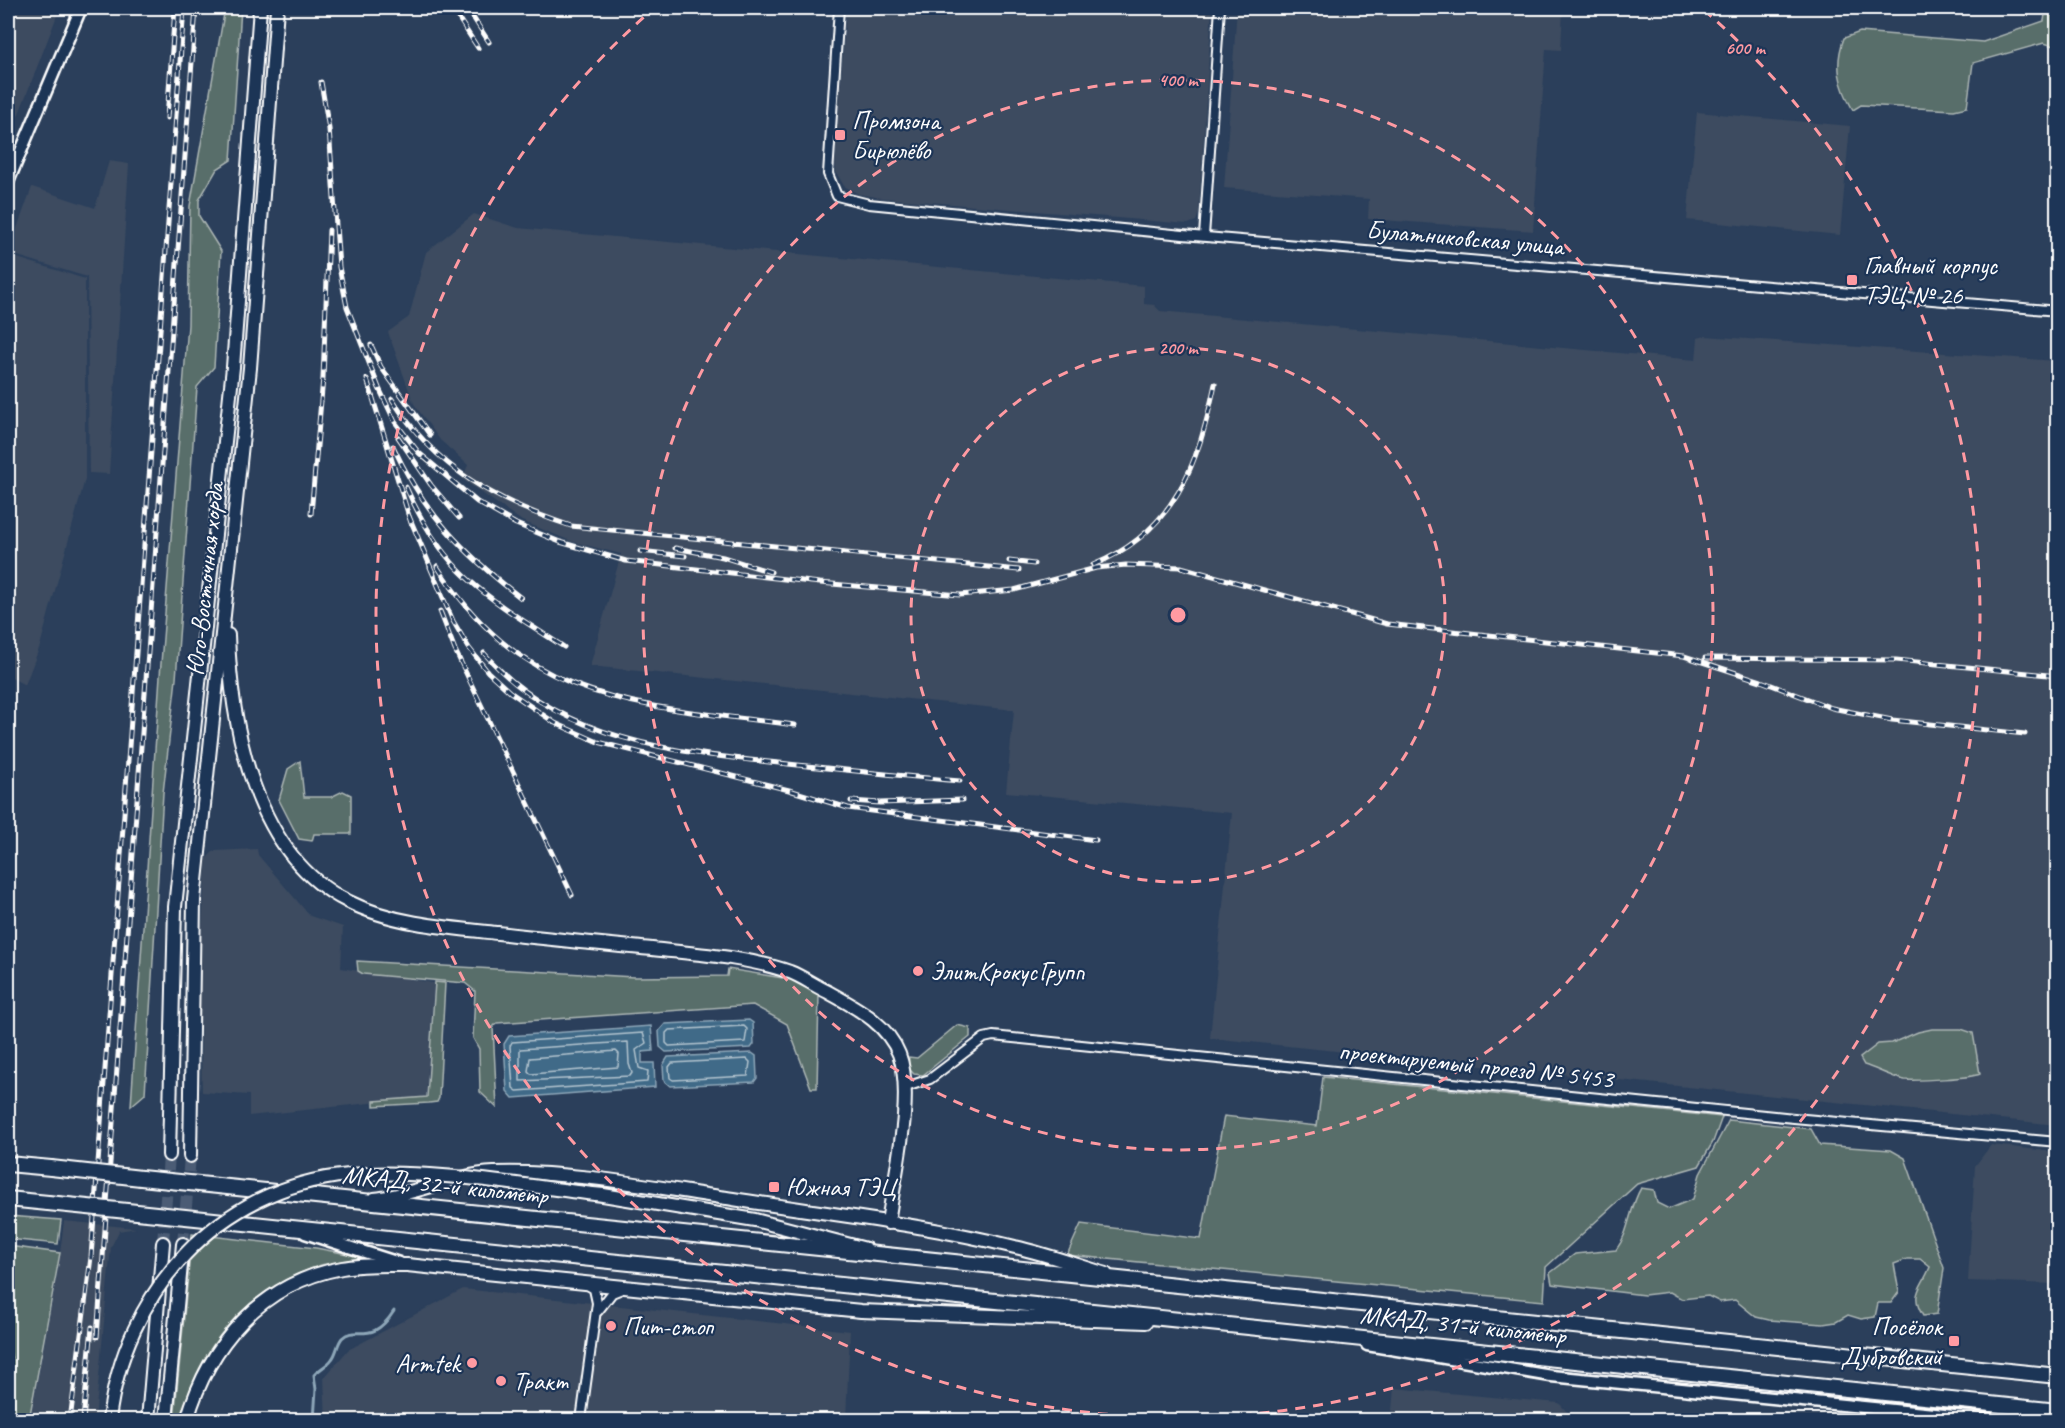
<svg xmlns="http://www.w3.org/2000/svg" width="2065" height="1428" viewBox="0 0 2065 1428" font-family="Caveat,sans-serif">
<rect width="100%" height="100%" fill="#2b3f5b"/>
<filter id="ink" filterUnits="userSpaceOnUse"><feTurbulence type="fractalNoise" baseFrequency=".0167" numOctaves="2"/><feDisplacementMap in="SourceGraphic" scale="12" xChannelSelector="R" yChannelSelector="G"/><feConvolveMatrix kernelMatrix="1 2 1 2 8 2 1 2 1" color-interpolation-filters="sRGB"/></filter>
<g filter="url(#ink)">
<g fill="#3c4b60">
<path d="M8,8H60L8,142Z"/>
<path d="M846,8H1212L1199,213L1196,221L1188,224L882,198L858,194L844,186L836,172L835,161Z"/>
<path d="M1237,8H1563L1561,50L1546,49L1533,231L1368,219L1369,199L1224,188Z"/>
<path d="M1697,112L1850,126L1840,235L1687,220Z"/>
<path d="M109,161L129,164L109,474L89,473L87,277L8,253L32,187L95,208Z"/>
<path d="M474,214L518,228L1144,286V304L1154,305L1160,311L1696,360L1698,338L1705,336L2057,361V1125L1210,1038L1232,813L1006,792L1014,710L590,666L621,554L573,542L522,521L462,479L468,465L440,440L414,404L388,332L409,317L426,252Z"/>
<path d="M11,256L85,279V479L40,646L25,685L8,676V263Z"/>
<path d="M257,849L258,855L310,916L343,927L341,968L434,983L426,1097L249,1116V1095L202,1092L199,975L206,859L214,851Z"/>
<path d="M1991,1145L2057,1152V1284L1968,1281L1975,1166Z"/>
<path d="M64,1221L136,1228L119,1231L111,1247L95,1420H30L58,1269Z"/>
<path d="M463,1289L850,1331L846,1420H326L324,1378L348,1350Z"/>
<path d="M1394,1388L1559,1403L1574,1420H1391Z"/>
</g>
<g fill="#596e6a" stroke="#acb6b4" stroke-width="1.5">
<path d="M225,8H241L231,160L217,169L199,200V216L221,251L214,367L197,387L176,679L163,793L145,1094L131,1106L160,676L188,325L190,206Z"/>
<path d="M2046,8H2057V47L2044,43L1973,63L1967,107L1954,110L1861,105L1853,110C1839,85 1834,65 1844,38L1860,32L1983,42L2044,21Z"/>
<path d="M300,761L304,797H331L343,791L351,795V834H314L312,841L299,839L279,800L288,769Z"/>
<path d="M357,961L634,977L727,976L728,969L789,979L819,994L817,1088H811L787,1024L753,1005L497,1023L493,1027L497,1108L480,1092L479,1049L473,1038L475,991L465,983L363,974L358,971Z"/>
<path d="M435,982L445,983L439,1098L437,1102L429,1103L374,1106V1101L427,1097Z"/>
<path d="M957,1025L970,1028V1037L923,1075L914,1074L908,1068L909,1057L917,1058Z"/>
<path d="M1932,1029H1961L1973,1033L1980,1074C1971,1078 1918,1081 1905,1080C1897,1079 1874,1068 1864,1065L1860,1058L1878,1044L1892,1043L1918,1032Z"/>
<path d="M1323,1077L1722,1117L1713,1142L1699,1166L1637,1184L1546,1267L1544,1301L1067,1255L1081,1224L1201,1239L1224,1116L1317,1126Z"/>
<path d="M1729,1120L1811,1129L1820,1145L1891,1150L1905,1158L1944,1268L1937,1314L1923,1316C1909,1293 1922,1288 1930,1267L1920,1259H1907L1894,1264L1899,1292L1891,1303H1878L1875,1317L1861,1319L1848,1315L1836,1322L1823,1324L1769,1320L1756,1317L1735,1300L1720,1302L1708,1296L1682,1299L1670,1292L1644,1295L1552,1284L1550,1273L1575,1254L1616,1250C1630,1232 1629,1208 1641,1188L1654,1190L1657,1203L1669,1209L1693,1199L1700,1174Z"/>
<path d="M8,1216L61,1220L58,1244L8,1239Z"/>
<path d="M192,1234L316,1248L363,1257C350,1262 332,1261 318,1266C245,1292 199,1345 181,1420H174Z"/>
<path d="M8,1246L60,1253L29,1420H8V1363L12,1359L8,1343Z"/>
</g>
<g fill="#416b88" stroke="#8da6b8" stroke-width="1.5">
<path d="M749,1020L753,1023L754,1044L751,1048L666,1052L660,1047L659,1031L665,1024Z"/>
<path d="M651,1026L653,1051L642,1052V1063H654L655,1087L513,1098L507,1091L504,1044L509,1036Z"/>
<path d="M752,1053L756,1056L757,1078L754,1082L670,1086L664,1081L663,1065L668,1057Z"/>
</g>
<g fill="none" stroke-linecap="round" stroke-linejoin="round">
<g stroke="#b3c4cf" stroke-width="1.5">
<path d="M744,1026L747,1029L745,1042L669,1046L666,1043V1033L669,1030Z"/>
<path d="M643,1033L646,1043L636,1050L639,1068L648,1071L647,1082L517,1091L513,1088L510,1046L512,1042Z"/>
<path d="M628,1042L629,1064L632,1073L630,1076L520,1081V1049Z"/>
<path d="M616,1051L619,1054L618,1067L531,1074L528,1071L530,1058Z"/>
<path d="M747,1059L750,1062L748,1076L673,1080L670,1078L669,1067L672,1063Z"/>
</g>
<path stroke="#8da6b8" stroke-width="3" d="M314,1420L316,1389L314,1375C319,1369 327,1366 332,1359C337,1353 337,1344 342,1338C356,1324 371,1347 394,1311"/>
<g stroke="#4b5c74" stroke-width="12" stroke-dasharray="12 6" stroke-linecap="butt">
<path d="M163,1243L169,1155"/>
<path d="M183,1244L190,1156"/>
</g>
<defs>
<g id="street">
<path d="M839,8L828,174L837,196L869,204L1183,235L2058,311"/>
<path d="M1204,236L1220,8"/>
<path d="M906,1087L930,1079L984,1038L993,1036L1794,1118L2058,1142"/>
<path d="M598,1311L612,1293L622,1289"/>
<path d="M581,1420L597,1303L594,1289L586,1284"/>
</g>
<g id="secondary">
<path d="M8,182L81,8"/>
<path d="M305,1233L399,1263"/>
<path d="M1367,1345L1551,1376L1994,1420"/>
</g>
<g id="primary">
<path d="M228,635C231,728 255,855 347,901C392,924 448,928 498,933C549,939 601,944 652,949C697,954 747,957 790,972C803,977 815,986 828,992C856,1008 886,1022 899,1054C915,1096 894,1177 888,1223"/>
<path d="M169,1155L175,907L233,367L260,8"/>
<path d="M190,1156L194,900L250,368L277,8"/>
<path d="M603,1195L755,1220L866,1249"/>
<path d="M374,1199C415,1195 453,1175 494,1173C568,1170 659,1188 733,1199C827,1214 923,1224 1015,1247C1046,1254 1076,1265 1106,1274"/>
<path d="M148,1420L163,1243"/>
<path d="M166,1420L183,1244"/>
<path d="M187,1420C209,1344 261,1283 342,1268C363,1264 385,1265 407,1265L861,1311L1146,1322"/>
</g>
<g id="highway">
<path d="M8,1164L51,1168"/>
<path d="M141,1178L2058,1376"/>
<path d="M8,1199L48,1203"/>
<path d="M137,1212L2058,1411"/>
</g>
</defs>
<use href="#street" stroke="#fff" stroke-width="12"/>
<use href="#secondary" stroke="#fff" stroke-width="15"/>
<use href="#primary" stroke="#fff" stroke-width="16"/>
<use href="#highway" stroke="#fff" stroke-width="18"/>
<use href="#street" stroke="#1d3557" stroke-width="8"/>
<use href="#secondary" stroke="#1d3557" stroke-width="10"/>
<use href="#primary" stroke="#1d3557" stroke-width="12"/>
<use href="#highway" stroke="#1d3557" stroke-width="14"/>
<defs>
<g id="rail">
<path d="M452,8L478,48"/>
<path d="M467,8L489,42"/>
<path d="M321,82L329,129L339,267L347,307L379,388L395,422L419,453L477,502L516,524L560,542L626,561L820,583L960,595L1014,590L1096,568L1126,565L1181,567L1387,624L1684,656L1761,681L1832,708L1892,720L2025,734"/>
<path d="M167,118L175,8"/>
<path d="M371,345L381,367L430,435"/>
<path d="M367,379L411,523"/>
<path d="M392,399C436,469 495,501 571,526L1019,570"/>
<path d="M398,437L431,485L459,518"/>
<path d="M393,446C423,512 464,554 521,598"/>
<path d="M406,487C420,519 441,554 467,578C496,605 532,626 564,647"/>
<path d="M311,514L323,378L329,230"/>
<path d="M408,514L434,575"/>
<path d="M675,548L723,557L771,572"/>
<path d="M640,551L685,556"/>
<path d="M1009,561L1034,564"/>
<path d="M1093,565C1175,532 1198,464 1215,384"/>
<path d="M437,566C527,708 645,705 795,725"/>
<path d="M430,567L453,621L469,648L488,672L510,692L555,723L598,742L789,790L848,808L1096,840"/>
<path d="M440,611L455,650L572,895"/>
<path d="M484,653C560,742 679,753 788,764C845,770 902,776 960,781"/>
<path d="M1705,658L1896,660L2058,676"/>
<path d="M851,801L880,803L962,800"/>
<path d="M97,1337L196,8"/>
<path d="M70,1420L91,1257L184,8"/>
<path d="M83,1420L92,1327"/>
</g>
</defs>
<use href="#rail" stroke="#fff" stroke-width="5"/>
<use href="#rail" stroke="#1d3557" stroke-width="3" stroke-dasharray="9" stroke-linecap="butt"/>
<defs>
<path id="primary-bridge" d="M109,1420C124,1293 217,1187 349,1175C428,1168 524,1186 603,1195"/>
<g id="highway-bridge">
<path d="M51,1168L141,1178"/>
<path d="M48,1203L137,1212"/>
</g>
</defs>
<use href="#primary-bridge" stroke="#fff" stroke-width="16" stroke-linecap="butt"/>
<use href="#highway-bridge" stroke="#fff" stroke-width="18" stroke-linecap="butt"/>
<use href="#primary-bridge" stroke="#1d3557" stroke-width="12"/>
<use href="#highway-bridge" stroke="#1d3557" stroke-width="14"/>
</g>
</g>
<g fill="none" stroke="#ff9aa2" stroke-width="3" stroke-dasharray="10 8">
<circle cx="1178" cy="615" r="267"/>
<circle cx="1178" cy="615" r="535"/>
<path d="M1704 10A802 802 0 1 1 652 10"/>
</g>
<g fill="#ff9aa2" stroke="#1d3557" stroke-width="2">
<rect x="834" y="129" width="12" height="12" rx="3"/>
<rect x="1846" y="274" width="12" height="12" rx="3"/>
<circle cx="918" cy="971" r="6"/>
<rect x="768" y="1181" width="12" height="12" rx="3"/>
<circle cx="611" cy="1326" r="6"/>
<rect x="1948" y="1335" width="12" height="12" rx="3"/>
<circle cx="472" cy="1363" r="6"/>
<circle cx="501" cy="1381" r="6"/>
</g>
<g text-anchor="middle" dominant-baseline="central" stroke-width="4.5" stroke-linejoin="round" paint-order="stroke">
<g font-size="26" fill="#fff" stroke="#1d3557" text-anchor="start">
<text x="852" y="120">Промзона<tspan x="852" dy="30">Бирюлёво</tspan></text>
<text x="1864" y="265">Главный корпус<tspan x="1864" dy="30">ТЭЦ № 26</tspan></text>
<text x="930" y="971">ЭлитКрокусГрупп</text>
<text x="786" y="1187">Южная ТЭЦ</text>
<text x="623" y="1326">Пит-стоп</text>
<text x="1942" y="1326" text-anchor="end">Посёлок<tspan x="1942" dy="30">Дубровский</tspan></text>
<text x="460" y="1363" text-anchor="end">Armtek</text>
<text x="513" y="1381">Тракт</text>
</g>
<g font-size="26" fill="#fff" stroke="#1d3557">
<text transform="translate(1465 238) rotate(5)">Булатниковская улица</text>
<text transform="translate(205 579) rotate(-84)">Юго-Восточная хорда</text>
<text transform="translate(1476 1065) rotate(6)">проектируемый проезд № 5453</text>
<text transform="translate(445 1185) rotate(6)">МКАД, 32-й километр</text>
<text transform="translate(1463 1325) rotate(6)">МКАД, 31-й километр</text>
</g>
</g>
<circle cx="1178" cy="615" r="9" fill="#ff9aa2" stroke="#1d3557" stroke-width="3"/>
<g font-size="18" text-anchor="middle" font-weight="bold" fill="#ff9aa2" stroke="#1d3557" stroke-width="4.5" stroke-linejoin="round" paint-order="stroke">
<text x="1745" y="54">600 m</text>
<text x="1178" y="86">400 m</text>
<text x="1178" y="354">200 m</text>
</g>
<rect width="2065" height="1428" fill="none" stroke="#1d3557" stroke-width="30"/>
<rect x="15" y="15" width="2035" height="1398" fill="none" stroke="#fff" stroke-width="2" filter="url(#ink)"/>
</svg>
